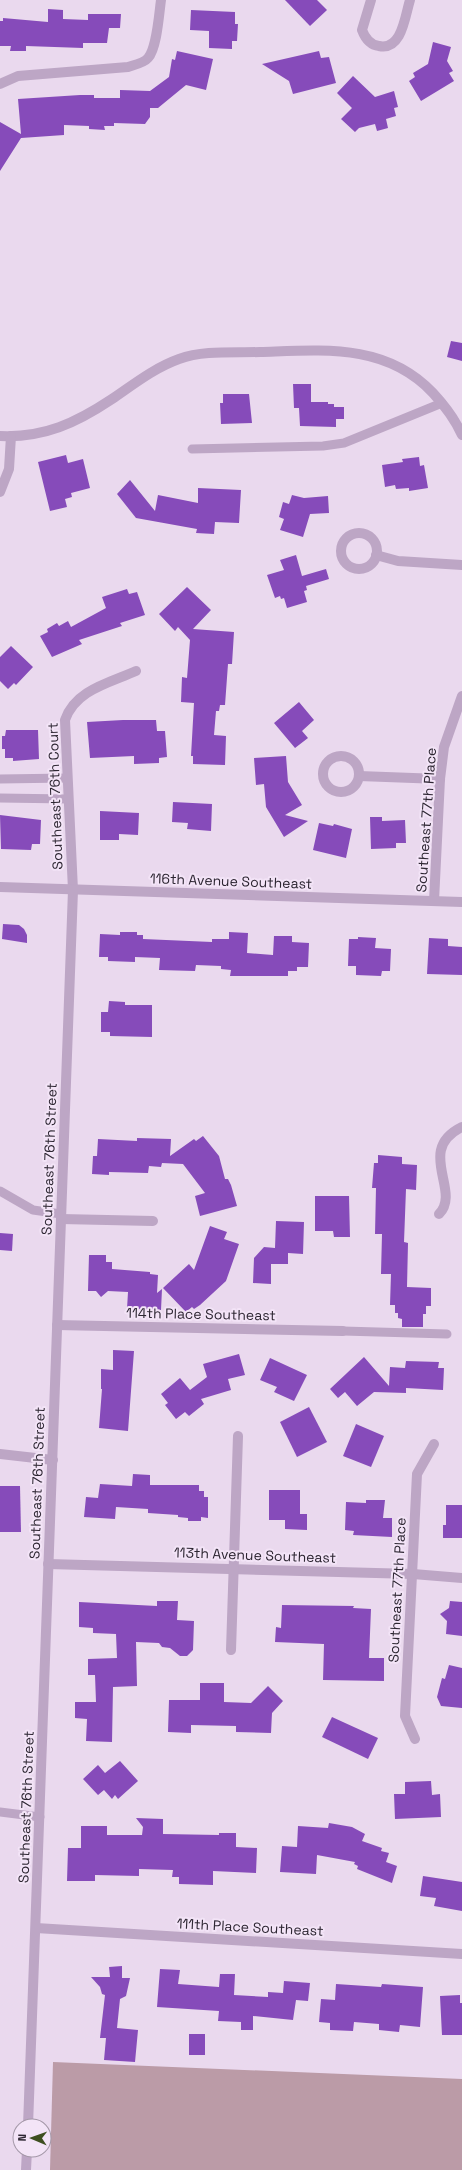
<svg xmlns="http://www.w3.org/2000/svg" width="462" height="2170" viewBox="0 0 462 2170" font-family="'Space Grotesk',sans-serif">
<rect width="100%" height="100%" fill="#ead9ee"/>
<path fill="#bb9ba7" d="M53,2062L462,2079V2170H50Z"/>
<g fill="#864bba">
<path d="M285,0H317L327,10L310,26Z"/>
<path d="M48,9L63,10V19L88,20V14H121L120,28H109L107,43H83V48L26,46V51H10L11,46H0V21H3V18L48,22Z"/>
<path d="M191,10L235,12V24H238L237,41H232V49L209,48V31L190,30Z"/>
<path d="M433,42L451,47L447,61L453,71L449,73L454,81L421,101L409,81L415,77L413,73L428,64Z"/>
<path d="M177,51L213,59L206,90L186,85L158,108H150V117L145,124L114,123V126H104L105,130L89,129V126L64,125V135L21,138L0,171V122L21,134L18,99L80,95H94V98H120V90L150,91L169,77L172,59L175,60Z"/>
<path d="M319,51L321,58L329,57L336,83L293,94L289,81L262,64Z"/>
<path d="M353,76L375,97L394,91L398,107L394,108L396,116L386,119L388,128L377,131L375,124L359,128L355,132L341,119L352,108L337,93Z"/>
<path d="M451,341L462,343V361L447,357Z"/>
<path d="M293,384H311V402H328V404H334V407H344V419H336V427L300,426L299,408H294Z"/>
<path d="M223,394H249L252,423L221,424L220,403H223Z"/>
<path d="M66,455L68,463L83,459L90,488L71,493L72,497L65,499L67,507L50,511L38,462Z"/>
<path d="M419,457L420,466L424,465L428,488L409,491V488L396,489L395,485L385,487L382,465L403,462L402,459Z"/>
<path d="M130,480L155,511L158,495L198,503V488L241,490L239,523L215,522L214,534L196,533L197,529L136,518L117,494Z"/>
<path d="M292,495L304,498L328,496L329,513L310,514L303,537L280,530L284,519L279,517L283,502L289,504Z"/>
<path d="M296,555L302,576L326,569L329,579L306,586L307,590L304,591L307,602L287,608L284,598L281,599L280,596L275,598L267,575L284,570L280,560Z"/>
<path d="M187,587L211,610L193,629L234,632L232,664H228L225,705H220L219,711H216L214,735L226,736L225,765L193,764V756H191L194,703L181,702L182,677L187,678L190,640L178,627L175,631L159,614Z"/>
<path d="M127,589L129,594L137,592L145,615L120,623L122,626L79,640L82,644L52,657L40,636L48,632L47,629L57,623L59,626L68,621L71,627L106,608L102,597Z"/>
<path d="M11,646L33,667L16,685L14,683L8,689L0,681V657Z"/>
<path d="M299,702L314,720L302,731L308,738L295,748L274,723Z"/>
<path d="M123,720H156L157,731H165L167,757L159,758V763L134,764V756L90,758L87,722Z"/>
<path d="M6,730H38L39,759L13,761V758H5V749H2V736H5Z"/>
<path d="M286,756L288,782L302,805L285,815L308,821L284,837L266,807L264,784L256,785L254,758Z"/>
<path d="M173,802L212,804L211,831L187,829L188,823L172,822Z"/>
<path d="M100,811L139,813L138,835L119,834V840H100Z"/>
<path d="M0,815L41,820L40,844H32L31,850L1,849Z"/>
<path d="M370,817H382V821L405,820L406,843H396V848L371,849Z"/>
<path d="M319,823L333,826L334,824L352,829L346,858L313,850Z"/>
<path d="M3,924L19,925L24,929L27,935V943L2,939Z"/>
<path d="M120,932H137V935H143V939L212,942V939H229V932L248,933L247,953L273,955L274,936H292V942L309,943L308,967H297V971H288V976H230L231,970L221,969V966L196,965L195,971L159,970L160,958L135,957V962L108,961V957H99L100,934L120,935Z"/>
<path d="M358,937L376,938L375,948L391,949L390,971H382L381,976L356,975V966H348L349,939H358Z"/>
<path d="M429,938L448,939V946L462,947V975L427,974Z"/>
<path d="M109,1001L125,1002V1005H152V1037L110,1036V1032H101V1012H108Z"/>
<path d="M203,1136L219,1156L225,1179H228L231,1185L237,1206L200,1216L195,1196L205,1193L183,1164L162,1163L161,1167L149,1166L148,1173L109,1172V1175L92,1174L93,1156H97L98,1139L137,1141V1138L171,1139L170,1156L194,1139L196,1141Z"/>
<path d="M378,1155L402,1157V1164L417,1165L416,1190L406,1189L404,1242L408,1243L407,1287L431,1288V1306H426V1314H423V1327H402V1319L398,1318V1313H395V1305H390L391,1274H381L382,1234H375L376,1188H372L374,1163H378Z"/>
<path d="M315,1196H349L350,1237H334L333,1231H315Z"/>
<path d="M276,1221L304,1222L303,1254L288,1253V1264H271V1284L253,1283L254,1258L264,1247L275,1248Z"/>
<path d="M210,1226L227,1232L224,1239L239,1244L226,1281L200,1305L194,1309L192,1307L186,1312L163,1288L189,1264L194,1270Z"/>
<path d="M0,1233L13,1234L12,1251L0,1250Z"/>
<path d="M89,1255H106V1262H112V1269L150,1272V1274L158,1275L157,1293L162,1289L161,1310L127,1309L128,1292L108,1291L101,1297L96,1291H88Z"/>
<path d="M113,1350L134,1351L128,1431L99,1428L102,1389H101V1369L113,1370Z"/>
<path d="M239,1354L245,1375L228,1379L231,1390L201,1399L204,1404L189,1416L185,1412L176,1419L165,1405L168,1403L161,1394L180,1378L190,1390L207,1377L203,1364Z"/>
<path d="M364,1357L389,1386L390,1367L405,1368L406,1361L439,1362L438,1368H444L443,1390L406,1388V1393L374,1392L357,1406L345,1392L338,1398L330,1389Z"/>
<path d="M270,1358L307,1375L294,1401L274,1392L277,1387L260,1380Z"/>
<path d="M309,1407L327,1442L297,1457L280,1422Z"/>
<path d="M356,1424L384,1436L371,1467L343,1456Z"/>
<path d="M133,1474L150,1475V1485H199V1491H204V1497H208V1518L201,1517V1521H188V1518L178,1517V1515L148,1513V1509L116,1507L115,1519L84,1517L86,1497L98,1498L100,1484L132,1486Z"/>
<path d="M0,1486H20L21,1532H0Z"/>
<path d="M269,1490H300V1514H307V1530L285,1529V1520H269Z"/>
<path d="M366,1500H385L383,1518H392V1537L353,1535L354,1531L345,1530L346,1502L366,1503Z"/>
<path d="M446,1505H462V1538H443V1525H446Z"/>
<path d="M157,1601H178L177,1620L194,1621L193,1650L187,1656H180L170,1648L162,1647L159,1643L136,1642L137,1686L113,1687L112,1742L86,1741L87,1719L75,1718V1702H96L95,1675H88V1659L117,1658L116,1634L93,1633V1628L79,1627V1602L157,1606Z"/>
<path d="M450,1601L462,1602V1636L446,1634L447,1621L440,1614L449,1608Z"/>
<path d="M282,1605L354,1606L353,1608L371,1609L369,1658H384V1681L323,1680L324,1644L275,1642L276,1627L281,1628Z"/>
<path d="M449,1665L462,1668V1708L441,1706L437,1697L442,1678L445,1679Z"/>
<path d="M200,1683H224V1702L251,1703L268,1686L283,1701L272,1713L271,1733L236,1732V1726L191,1725V1733L168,1732L169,1700H200Z"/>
<path d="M332,1717L378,1738L368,1759L322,1737Z"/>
<path d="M120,1761L138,1781L118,1799L115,1795L112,1799L104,1790L98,1795L83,1779L98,1765L105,1773Z"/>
<path d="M431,1781L432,1795L440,1794L441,1817L395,1819L394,1794H405V1782Z"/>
<path d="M136,1818L163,1819V1834L219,1835V1833H236V1847L257,1848L256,1873L213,1871V1885L179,1884V1877H172L173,1870L139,1869V1876L95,1875V1881H67L68,1848H81V1826H107V1835H142L143,1827Z"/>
<path d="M329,1823L352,1827L365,1834L362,1841L382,1848L381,1851L389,1853L386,1862L397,1866L392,1883L357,1869L358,1866L354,1864L355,1862L317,1855L316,1874L280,1872L282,1846L297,1847L298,1826L328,1828Z"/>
<path d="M423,1876L462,1882V1911L434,1906L436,1898L420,1896Z"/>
<path d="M122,1966V1978H130L126,1996L120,1999L117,2028L138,2030L135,2062L104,2060L106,2038H100L105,1995L102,1994L100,1987L91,1977H110L109,1967Z"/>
<path d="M160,1969L180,1970L178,1984L219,1987L220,1974H235L234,1995L268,1997V1992L283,1993L284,1981L310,1983L308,2001L296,2000L293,2020L253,2016V2030H241V2022L218,2021L219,2011L157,2007Z"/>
<path d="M336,1984L381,1987L382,1984L423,1987L420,2027L400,2025L399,2032L379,2030V2024L354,2022L353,2031L330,2030V2023L319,2022L321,1999L335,2000Z"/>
<path d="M460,1995V2003H462V2035H442L440,1996Z"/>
<rect x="189" y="2034" width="16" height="21"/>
</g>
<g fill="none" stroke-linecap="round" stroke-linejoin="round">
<g stroke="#bda6c5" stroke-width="9">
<path d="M192,449L323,446L344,443L442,403"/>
<path d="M0,779L67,778"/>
<path d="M0,798L68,799"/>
<path d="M0,1191L33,1210L61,1214"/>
<path d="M343,1331L447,1334"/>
<path d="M0,1812L40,1817"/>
</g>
<g stroke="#bda6c5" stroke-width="10">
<path d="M371,0L362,30C365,38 370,45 379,46C402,51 405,16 410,0"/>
<path d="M0,84L18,76L128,67C134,65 144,63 148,58C157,48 159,14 161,0"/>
<path d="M0,436C44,438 76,423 112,399C134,384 154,368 179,359C204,350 234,353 260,352C323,350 386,343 433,393C445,406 455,419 462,435"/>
<path d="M0,492L9,469L11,436"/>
<circle cx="359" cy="551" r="18"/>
<path d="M376,555L398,561L462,565"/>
<circle cx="341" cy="774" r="18"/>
<path d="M359,776L440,779"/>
<path d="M73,890L65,720C75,690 109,683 136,671"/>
<path d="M434,901L440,779L444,747L462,696"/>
<path d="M439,1214C462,1191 415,1150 462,1127"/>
<path d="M61,1219L153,1221"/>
<path d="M57,1325L343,1331"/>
<path d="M0,1454L53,1460"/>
<path d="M48,1564L413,1574L462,1578"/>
<path d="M231,1650L238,1436"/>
<path d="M415,1739L405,1716L417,1474L434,1444"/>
<path d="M36,1928L462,1954"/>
</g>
<g stroke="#bda6c5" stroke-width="10">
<path d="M0,887L462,902"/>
<path d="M28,2126L73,890"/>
<path d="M26,2170L27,2150"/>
</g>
</g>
<g text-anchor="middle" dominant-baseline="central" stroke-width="4" stroke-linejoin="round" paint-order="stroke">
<g font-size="14" fill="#2d2632" stroke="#f3e4f7">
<text transform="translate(55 796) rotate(-92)">Southeast 76th Court</text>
<text transform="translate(426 820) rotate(-86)">Southeast 77th Place</text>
<text transform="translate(231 881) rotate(2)">116th Avenue Southeast</text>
<text transform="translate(49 1159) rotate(-88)">Southeast 76th Street</text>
<text transform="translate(201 1314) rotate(1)">114th Place Southeast</text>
<text transform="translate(37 1483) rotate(-88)">Southeast 76th Street</text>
<text transform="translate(255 1555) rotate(2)">113th Avenue Southeast</text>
<text transform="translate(397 1590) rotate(-87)">Southeast 77th Place</text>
<text transform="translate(26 1807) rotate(-88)">Southeast 76th Street</text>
<text transform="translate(250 1927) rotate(3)">111th Place Southeast</text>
</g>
</g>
<g transform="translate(32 2138) rotate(272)"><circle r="19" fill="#f3e4f7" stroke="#a498a8"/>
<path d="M0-3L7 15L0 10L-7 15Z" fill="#3e4f20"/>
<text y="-6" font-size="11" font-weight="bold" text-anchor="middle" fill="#2d2632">N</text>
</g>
</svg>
